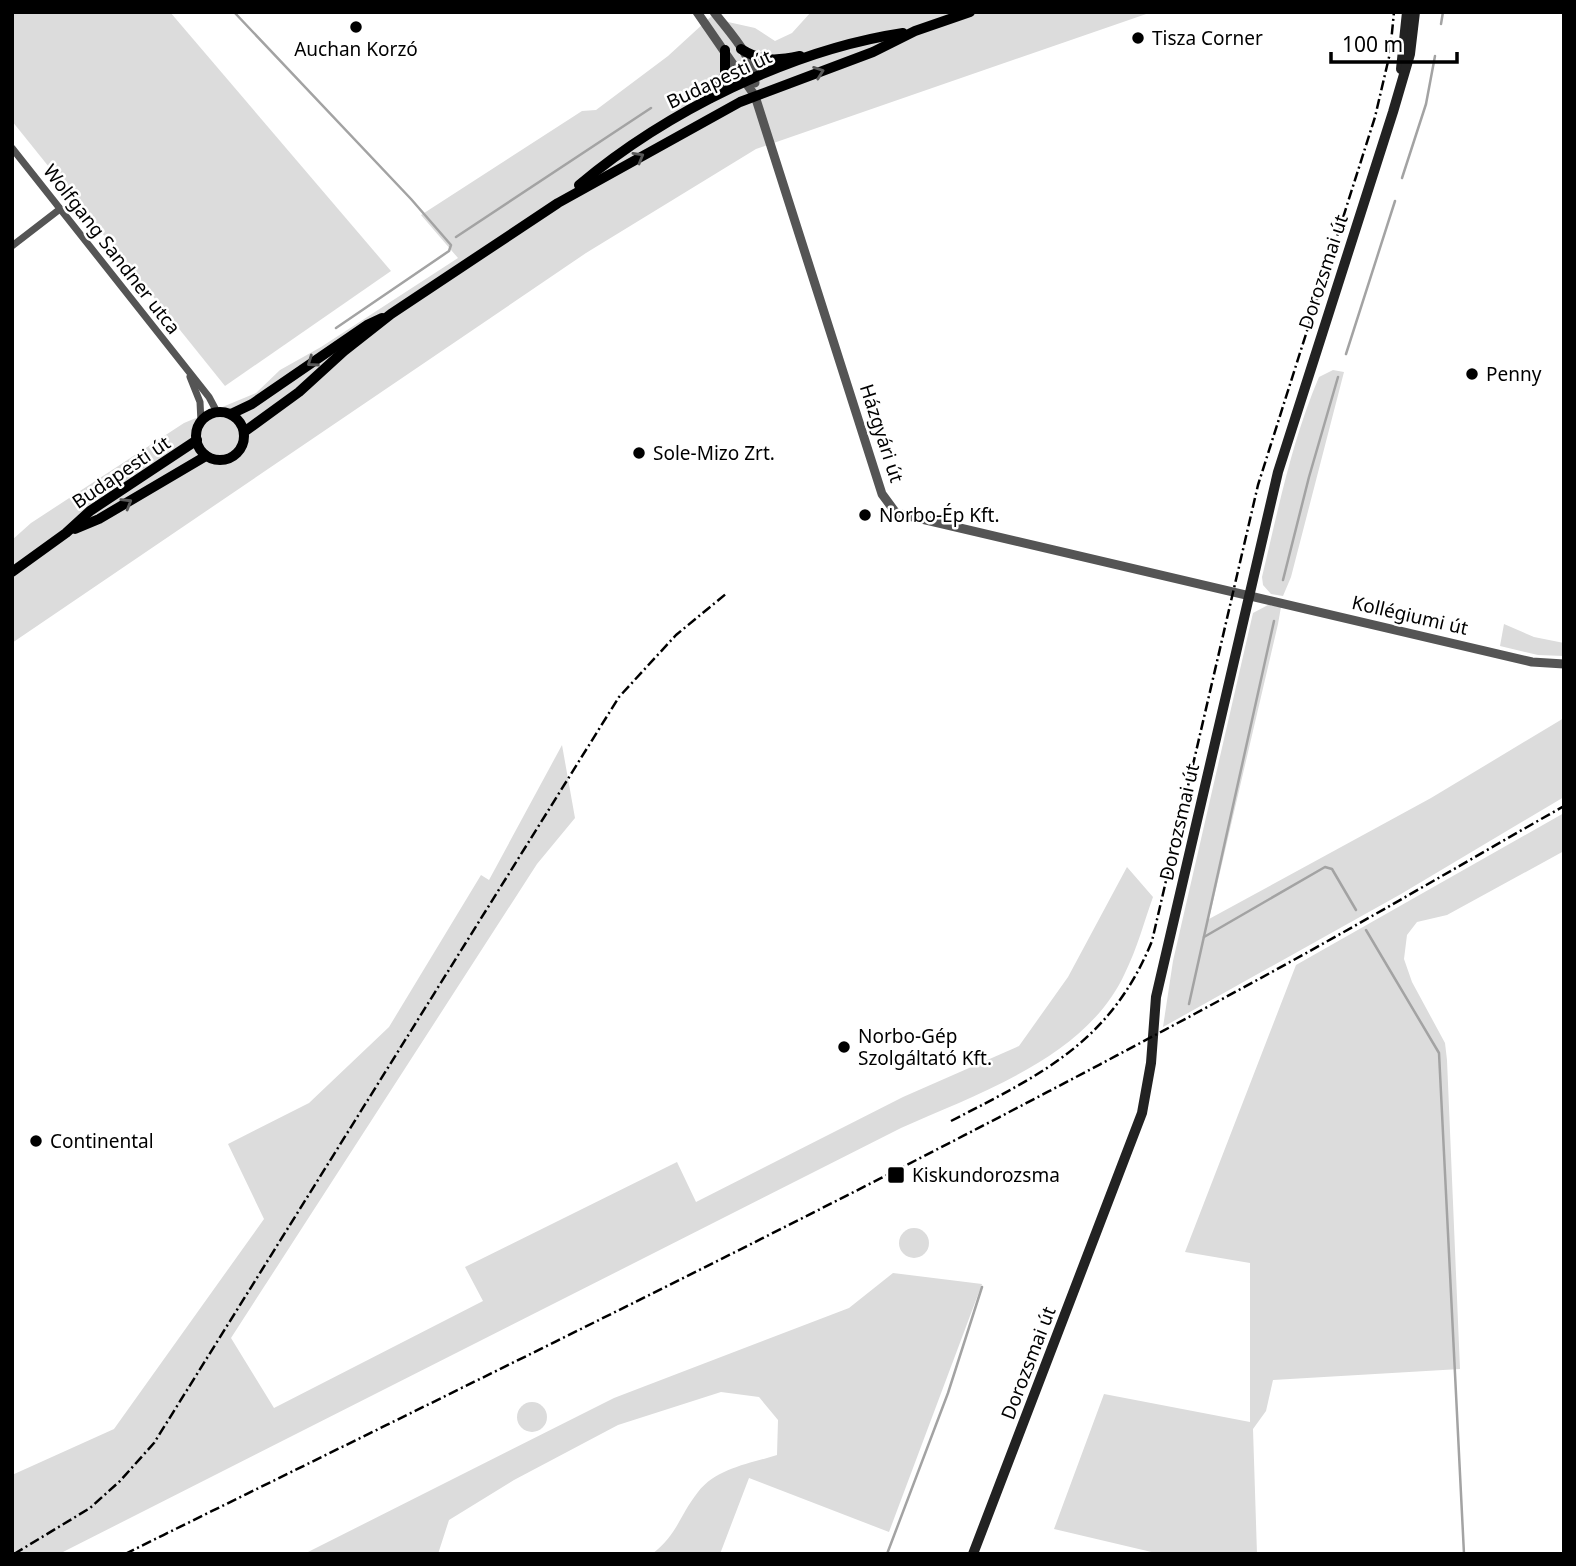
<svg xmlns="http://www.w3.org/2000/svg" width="1576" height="1566" viewBox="0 0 1576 1566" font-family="'Noto Sans',sans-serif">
<rect width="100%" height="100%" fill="#fff"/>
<g fill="#dcdcdc">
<path d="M12,12H170L391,271L225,386L12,121Z"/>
<path d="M716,12L728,22L755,28L775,41L792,33L811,12H1152L756,149L586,253L12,643V540L31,523L184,423L256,393L280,370L321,347L458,258L421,215L582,111L596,110L668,56Z"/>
<path d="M1333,370L1344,372L1291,577L1283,596L1271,594L1263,585L1262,577C1278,510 1292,440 1319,377Z"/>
<path d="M1268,605L1281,607L1278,624L1209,919L1431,798L1564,718V797L1401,894L1163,1027L1173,961L1253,613Z"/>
<path d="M1504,624L1534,637L1564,643V656L1538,655L1500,646Z"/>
<path d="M562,745L575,818L537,864L231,1338L274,1408L483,1301L465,1267L677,1162L696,1202L903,1097L1019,1046L1068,977L1127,867L1153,897C1144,922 1137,949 1125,973C1087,1057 979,1093 901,1128L59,1554H12V1475L114,1429L264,1219L228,1144L309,1103L389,1027L481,875L489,880Z"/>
<path d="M1564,813V851L1447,915L1417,922L1407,935L1404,959L1412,982L1445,1043L1447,1060L1460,1369L1273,1380L1266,1411L1253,1429L1257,1554H1160L1054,1529L1104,1394L1250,1422V1263L1185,1252L1296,965Z"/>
<circle cx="914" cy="1243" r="15"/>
<path d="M893,1273L982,1284L889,1532L749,1478L720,1554H652C678,1534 679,1516 698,1492C717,1468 749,1464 777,1455L778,1420L759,1397L721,1392L618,1425L514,1480L449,1520L438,1554H304L614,1398L849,1308Z"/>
<circle cx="532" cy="1417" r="15"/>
</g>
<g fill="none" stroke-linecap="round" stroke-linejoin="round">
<g stroke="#a3a3a3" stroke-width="2.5">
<path d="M234,12L411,199L451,245L449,251L336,328"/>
<path d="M1441,24L1443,12"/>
<path d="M1402,178L1426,104L1435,56"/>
<path d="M456,237L651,108"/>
<path d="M1346,354L1395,201"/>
<path d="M1283,580L1309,477L1338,377"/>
<path d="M1366,930L1439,1053L1464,1554"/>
<path d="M1204,937L1325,867L1332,869L1356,910"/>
<path d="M1189,1004L1274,621"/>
<path d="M887,1554L948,1393L982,1287"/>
</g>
<g stroke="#555" stroke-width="7">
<path d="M12,148L209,397L217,412"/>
<path d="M12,246L60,209"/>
<path d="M190,377L200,402L201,422"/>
</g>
<g stroke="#555" stroke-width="9">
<path d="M697,12L755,96L882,494L896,513L1532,662L1564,664"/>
<path d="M714,12C729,32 754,57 755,83"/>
</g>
<g stroke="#222" stroke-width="10">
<path d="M1401,69L1407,12"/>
<path d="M973,1554L1142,1113L1151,1063L1156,997L1278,472L1393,112L1410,54L1415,12"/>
</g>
<g stroke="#000" stroke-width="10">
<path d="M741,49C762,62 777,61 800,56"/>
<path d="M710,98L725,75V50"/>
<path d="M579,185C666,112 790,50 903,33"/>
<circle cx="220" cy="436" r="24"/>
<path d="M231,414L252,404L367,325L382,318"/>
<path d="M244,432L299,392L344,351L391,314L558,203L740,102L873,52L915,31L970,12"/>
<path d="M75,529L99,519L206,456"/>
<path d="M12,572L66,533L90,511L197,440"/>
</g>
<g stroke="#000" stroke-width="2.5" stroke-dasharray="10 3.5 2 3.5" stroke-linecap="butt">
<path d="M951,1121C1042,1074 1111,1042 1152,941L1258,485L1375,117L1390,53L1394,12"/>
<path d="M14,1554L90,1508L120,1481L154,1443L619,697L676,635L727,593"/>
<path d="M125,1554C505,1366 887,1182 1259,979C1362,923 1462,864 1564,806"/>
</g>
</g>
<defs><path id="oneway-chevron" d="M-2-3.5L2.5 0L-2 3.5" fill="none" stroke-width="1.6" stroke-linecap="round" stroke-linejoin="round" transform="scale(1.75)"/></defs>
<g stroke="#595959">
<use href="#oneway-chevron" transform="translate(819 72) rotate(-20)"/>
<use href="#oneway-chevron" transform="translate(639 157) rotate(-30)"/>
<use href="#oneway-chevron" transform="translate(312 362) rotate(145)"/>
<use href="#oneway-chevron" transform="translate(127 503) rotate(-31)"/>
</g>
<g fill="#000" stroke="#fff" stroke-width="2.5">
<circle cx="356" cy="27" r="7"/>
<circle cx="1138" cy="38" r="7"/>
<circle cx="1472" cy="374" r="7"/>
<circle cx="639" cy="453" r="7"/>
<circle cx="865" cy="515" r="7"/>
<circle cx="844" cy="1047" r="7"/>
<circle cx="36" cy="1141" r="7"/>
<rect x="887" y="1166" width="18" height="18" rx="3.5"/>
</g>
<g text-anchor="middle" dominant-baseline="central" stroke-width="5" stroke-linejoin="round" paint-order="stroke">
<g font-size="19" fill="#000" stroke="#fff" text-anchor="start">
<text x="1152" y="38">Tisza Corner</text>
<text x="356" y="49" text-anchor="middle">Auchan Korzó</text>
<text x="1486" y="374">Penny</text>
<text x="653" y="453">Sole-Mizo Zrt.</text>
<text x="879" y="515">Norbo-Ép Kft.</text>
<text x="858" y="1036">Norbo-Gép<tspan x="858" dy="22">Szolgáltató Kft.</tspan></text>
<text x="50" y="1141">Continental</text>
<text x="912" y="1175">Kiskundorozsma</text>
</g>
<g font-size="19" fill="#000" stroke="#fff">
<text transform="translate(719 79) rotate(-25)">Budapesti út</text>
<text transform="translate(112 249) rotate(52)">Wolfgang Sandner utca</text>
<text transform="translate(1323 272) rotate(-72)">Dorozsmai út</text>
<text transform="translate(882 433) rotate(72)">Házgyári út</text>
<text transform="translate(121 472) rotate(-34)">Budapesti út</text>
<text transform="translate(1410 615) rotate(13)">Kollégiumi út</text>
<text transform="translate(1179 822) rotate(-77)">Dorozsmai út</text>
<text transform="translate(1028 1363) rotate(-69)">Dorozsmai út</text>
</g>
</g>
<rect width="1576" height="1566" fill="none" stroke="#000000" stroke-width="28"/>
<path d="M1331 52v10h126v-10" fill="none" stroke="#000000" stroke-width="3.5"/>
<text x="1342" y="52" font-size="21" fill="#000000" stroke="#ffffff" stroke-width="5" paint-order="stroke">100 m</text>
</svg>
